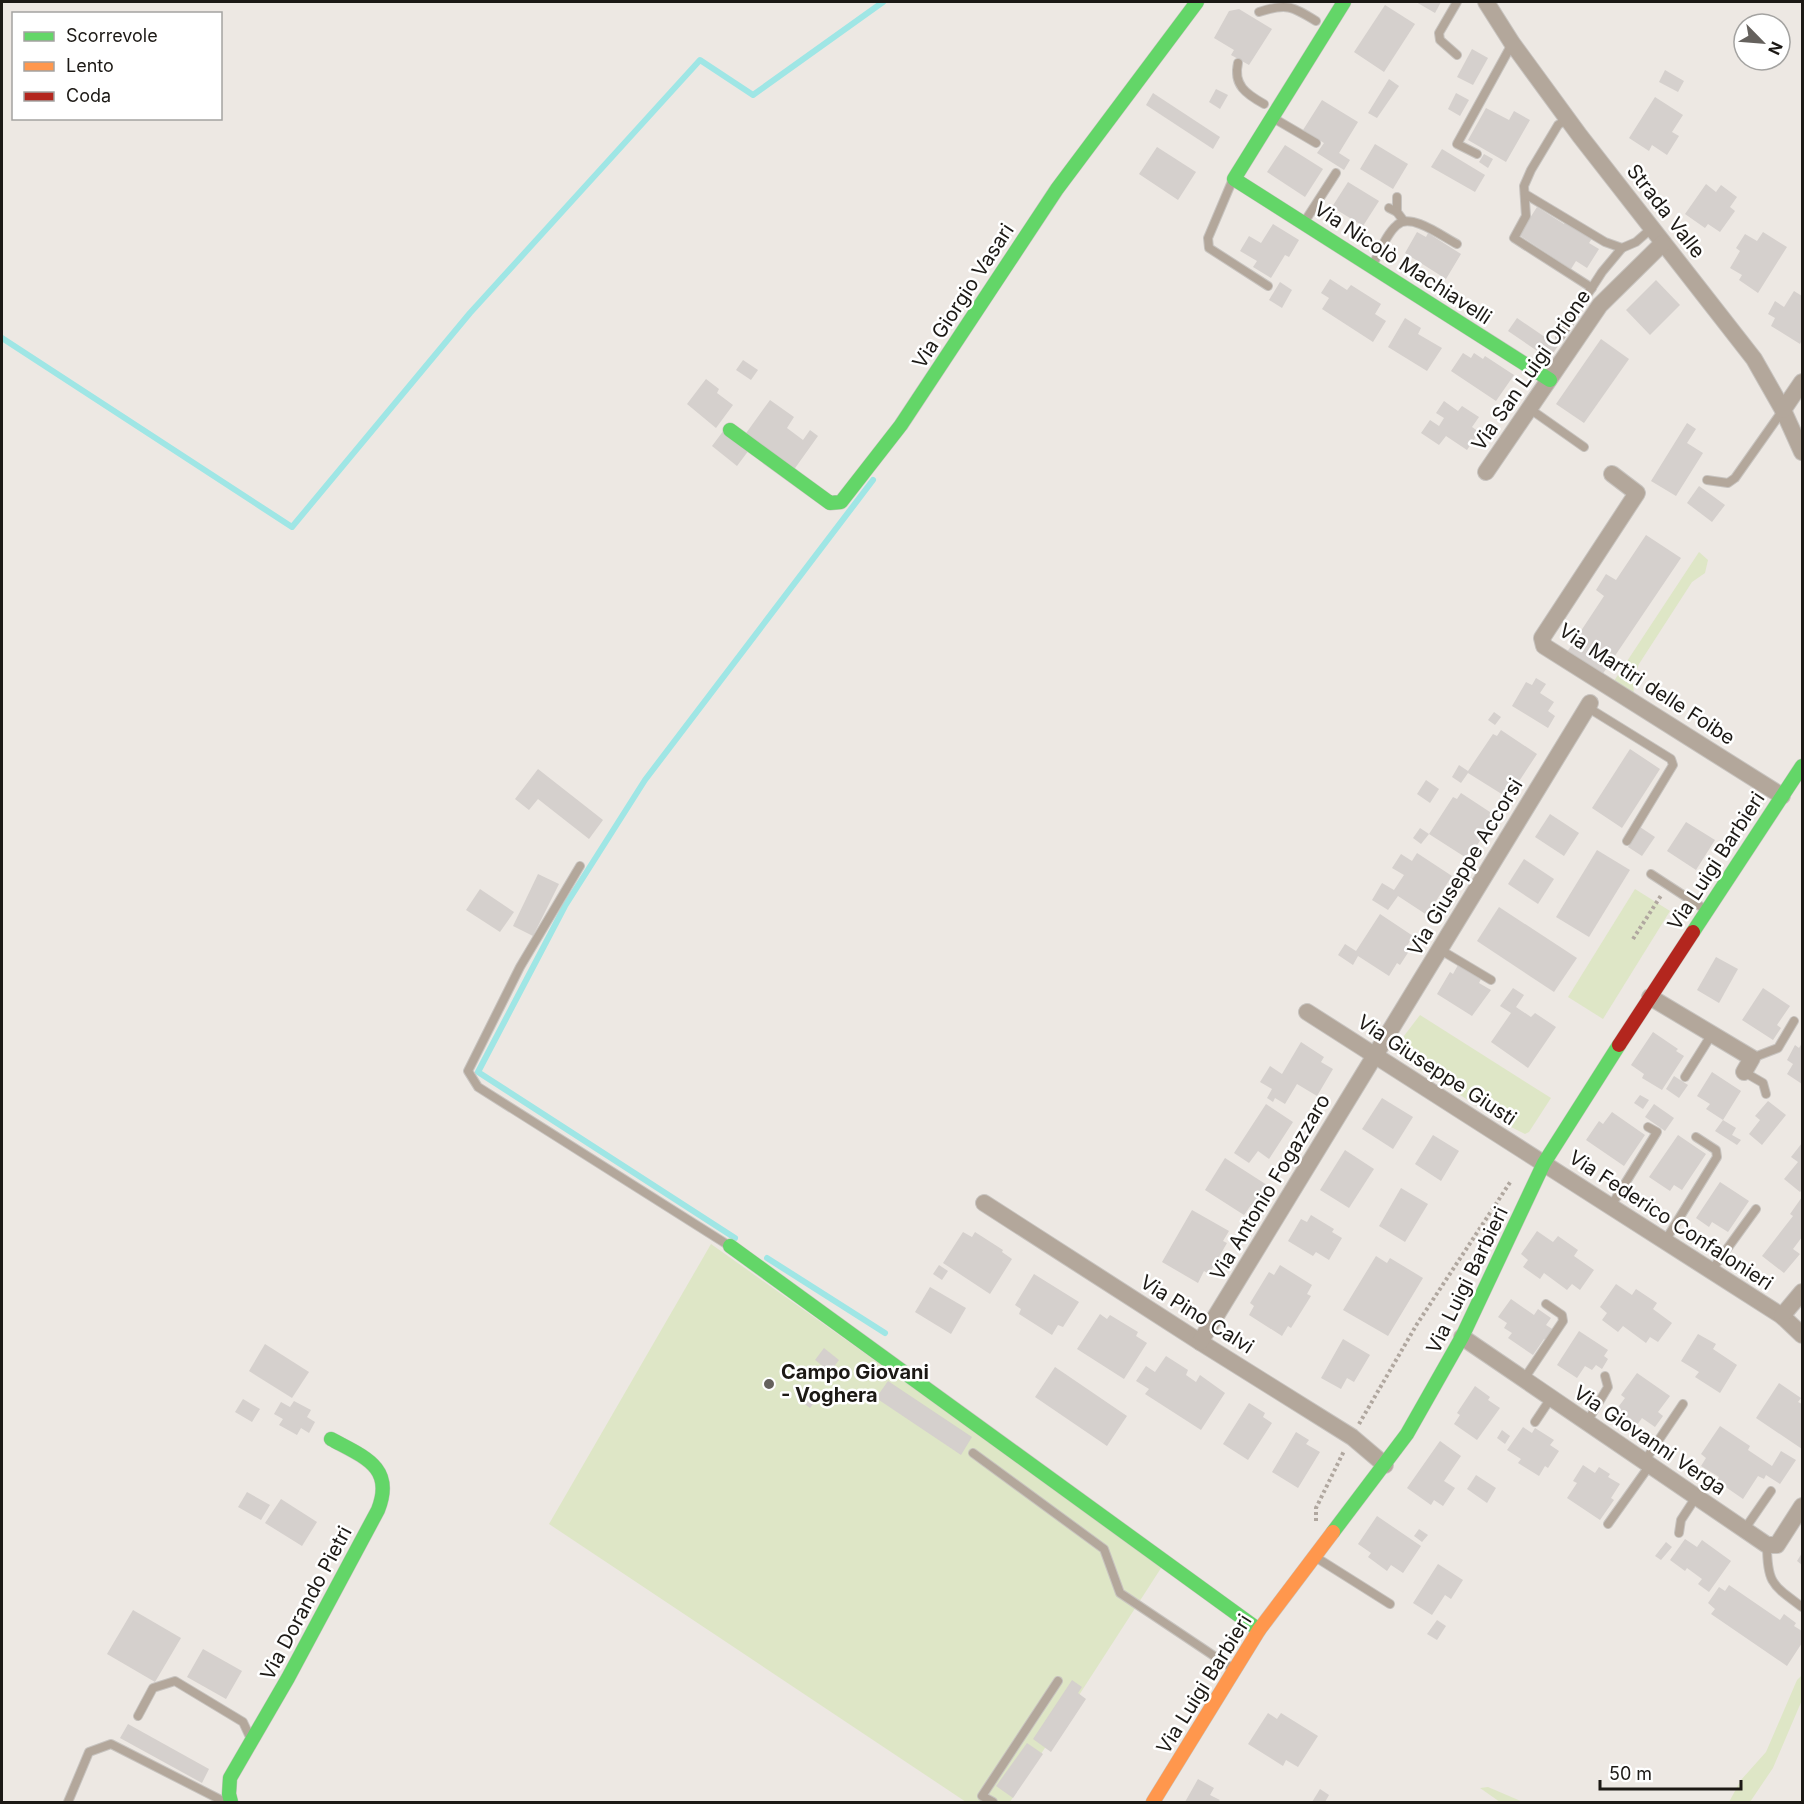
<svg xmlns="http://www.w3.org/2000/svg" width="1804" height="1804" viewBox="0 0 1804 1804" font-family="Inter,sans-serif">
<rect width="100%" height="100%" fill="#ede8e3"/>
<g fill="#dee6c6">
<path d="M1699,552L1708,560L1705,573L1692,582L1639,664L1633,680L1634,697L1612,684Z"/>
<path d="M1635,889L1670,911L1603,1019L1568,997Z"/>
<path d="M1420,1015L1551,1098L1529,1132L1525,1134L1509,1126L1400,1057L1397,1045Z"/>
<path d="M711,1244L1163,1565L1010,1802H966L549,1524Z"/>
<path d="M1802,1675V1700L1773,1768L1750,1802H1729L1741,1780L1766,1752L1797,1680Z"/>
<path d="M1488,1787L1523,1802H1500L1480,1788Z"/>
</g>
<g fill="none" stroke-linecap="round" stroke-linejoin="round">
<g stroke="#9fe6e5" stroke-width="6">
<path d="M2,338L292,527L470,313L700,60L753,95L883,2"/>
<path d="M735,1238L478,1072L565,906L645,780L873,480"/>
<path d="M767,1258L885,1333"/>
</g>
</g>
<g fill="#d5d0cd">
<path d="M1416,2H1441L1435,13Z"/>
<path d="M1385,5L1415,24L1384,72L1354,52Z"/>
<path d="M1239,9L1272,29L1249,65L1231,55L1234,50L1214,38L1229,11Z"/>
<path d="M1472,49L1488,58L1473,85L1457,77Z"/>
<path d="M1665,70L1684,81L1678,92L1659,82Z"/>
<path d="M1389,79L1399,86L1377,118L1368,113Z"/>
<path d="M1216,89L1228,95L1220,109L1209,102Z"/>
<path d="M1153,93L1220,137L1213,149L1146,105Z"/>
<path d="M1456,93L1469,100L1460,116L1448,109Z"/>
<path d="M1655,97L1683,115L1672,132L1679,136L1667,155L1652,145L1649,151L1629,138Z"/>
<path d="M1322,100L1358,122L1339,153L1350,160L1344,170L1317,153L1324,143L1303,130Z"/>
<path d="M1486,108L1509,120L1514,111L1530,120L1506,162L1468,140Z"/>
<path d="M1375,144L1408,164L1393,189L1360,169Z"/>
<path d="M1285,145L1323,169L1305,197L1267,172Z"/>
<path d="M1157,147L1196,172L1178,200L1139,174Z"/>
<path d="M1442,149L1485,175L1475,192L1431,167Z"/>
<path d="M1484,154L1493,159L1488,168L1479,162Z"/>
<path d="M1348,182L1379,201L1363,226L1332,207Z"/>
<path d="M1706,184L1716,192L1721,185L1737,197L1730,207L1735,211L1720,232L1708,224L1705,228L1685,214Z"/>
<path d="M1537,207L1564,224L1566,220L1593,237L1589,243L1599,249L1587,268L1576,261L1571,269L1519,235Z"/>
<path d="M1273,224L1299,240L1289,257L1285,255L1271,278L1253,267L1257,261L1240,251L1249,236L1261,243Z"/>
<path d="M1417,232L1426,237L1428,233L1461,254L1446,279L1405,253Z"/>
<path d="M1763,232L1787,247L1758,293L1739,280L1742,275L1730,268L1740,251L1736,248L1745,234L1757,241Z"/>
<path d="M1330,279L1347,290L1351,285L1381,304L1375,314L1386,321L1373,342L1322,309L1329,298L1321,293Z"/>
<path d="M1656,280L1680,305L1650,335L1626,310Z"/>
<path d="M1280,282L1292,290L1282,308L1269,300Z"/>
<path d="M1794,291L1802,296V340L1800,344L1771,326L1775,318L1768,314L1775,301L1784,307Z"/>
<path d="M1405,318L1421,328L1418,334L1442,348L1427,371L1388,347Z"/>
<path d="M1517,318L1558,346L1549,359L1508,331Z"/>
<path d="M1601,339L1629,359L1584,423L1556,404Z"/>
<path d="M1463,353L1471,358L1474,353L1483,359L1485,356L1514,375L1496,401L1451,371Z"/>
<path d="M743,360L758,370L751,380L736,370Z"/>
<path d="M706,379L719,389L717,393L733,405L716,428L687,404Z"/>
<path d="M770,400L794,417L787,428L803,440L810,430L818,436L793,471L744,436Z"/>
<path d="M1444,401L1458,411L1462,406L1479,417L1472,427L1479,432L1467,450L1446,436L1439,445L1421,433L1430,420L1439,426L1444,418L1436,413Z"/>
<path d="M1687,423L1696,429L1687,443L1703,453L1676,496L1651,481Z"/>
<path d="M724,430L749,450L737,466L712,446Z"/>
<path d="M1699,486L1725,505L1712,522L1687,503Z"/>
<path d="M1646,535L1681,558L1602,675L1567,652L1604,596L1596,590L1606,574L1616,580Z"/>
<path d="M1536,678L1546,684L1540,693L1554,702L1548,711L1555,716L1548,728L1512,706L1526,682L1532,685Z"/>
<path d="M1494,712L1501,717L1495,725L1488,720Z"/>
<path d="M1501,730L1537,754L1508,798L1468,773L1461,783L1452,777L1459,765L1468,771L1493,734L1497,736Z"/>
<path d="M1630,749L1660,769L1622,828L1592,808Z"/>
<path d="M538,769L603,820L589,839L538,799L529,810L515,799Z"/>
<path d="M1426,780L1439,789L1430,803L1417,794Z"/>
<path d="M1461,793L1496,816L1468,859L1429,834L1453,797L1457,799Z"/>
<path d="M1550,814L1579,833L1564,856L1535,837Z"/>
<path d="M1686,822L1715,840L1696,870L1667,851Z"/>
<path d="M1640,827L1655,837L1642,856L1628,847Z"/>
<path d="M1420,828L1429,834L1421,844L1413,838Z"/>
<path d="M1597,850L1630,870L1589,937L1556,917Z"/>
<path d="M1417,853L1452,876L1427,915L1398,896L1388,910L1372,900L1382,883L1394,890L1404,875L1392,868L1401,854L1412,861Z"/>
<path d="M1524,859L1554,879L1538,904L1508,884Z"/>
<path d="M538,874L559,884L533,936L513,926Z"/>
<path d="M480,889L514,912L500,932L466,910Z"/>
<path d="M1499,907L1577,958L1554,992L1477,941Z"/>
<path d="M1380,914L1413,936L1407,946L1411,948L1400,965L1397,963L1389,976L1358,956L1353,965L1338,955L1345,944L1356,951Z"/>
<path d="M1716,957L1738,969L1719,1003L1697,990Z"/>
<path d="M1458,965L1481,979L1479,983L1491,990L1472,1016L1437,994L1450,972L1453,974Z"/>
<path d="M1513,988L1524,995L1516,1007L1531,1017L1535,1013L1556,1027L1528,1068L1491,1042L1511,1013L1500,1006Z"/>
<path d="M1763,988L1790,1006L1777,1025L1781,1028L1773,1040L1742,1020Z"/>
<path d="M1653,1032L1678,1049L1676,1051L1684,1056L1662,1090L1642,1078L1644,1074L1631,1065Z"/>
<path d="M1301,1042L1324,1057L1321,1062L1333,1069L1317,1096L1297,1084L1285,1104L1275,1098L1273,1102L1267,1098L1272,1089L1260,1082L1270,1066L1282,1074Z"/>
<path d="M1802,1043V1084L1787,1074L1793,1064L1787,1060L1795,1045L1799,1048Z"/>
<path d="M1712,1072L1741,1091L1723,1120L1736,1128L1732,1135L1741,1140L1737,1145L1715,1131L1723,1120L1706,1109L1710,1104L1697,1096Z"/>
<path d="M1674,1076L1688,1085L1679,1098L1666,1089Z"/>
<path d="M1640,1095L1649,1100L1643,1109L1634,1103Z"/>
<path d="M1382,1098L1413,1117L1393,1149L1362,1129Z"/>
<path d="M1768,1101L1786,1115L1762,1145L1749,1134L1760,1120L1755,1116Z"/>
<path d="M1266,1104L1293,1122L1269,1159L1258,1151L1249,1163L1234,1153Z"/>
<path d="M1654,1104L1674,1118L1665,1131L1645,1117Z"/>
<path d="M1612,1112L1645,1135L1624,1166L1586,1140L1599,1121L1603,1124Z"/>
<path d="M1433,1135L1459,1151L1441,1181L1415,1164Z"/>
<path d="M1678,1135L1706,1154L1682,1190L1674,1185L1670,1191L1649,1177Z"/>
<path d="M1802,1143V1190L1800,1192L1784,1179L1798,1162L1791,1157Z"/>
<path d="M1345,1150L1374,1169L1349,1208L1320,1190Z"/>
<path d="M1225,1158L1267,1185L1253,1207L1251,1205L1244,1215L1205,1190Z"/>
<path d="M1720,1182L1749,1201L1728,1232L1712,1222L1709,1227L1696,1218Z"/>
<path d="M1401,1188L1428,1204L1405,1242L1379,1226Z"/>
<path d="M1802,1197V1237L1793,1249L1800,1254L1784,1273L1762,1256L1793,1216L1790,1214Z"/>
<path d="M1192,1210L1229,1231L1223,1241L1227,1243L1209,1274L1204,1271L1198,1283L1162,1262Z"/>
<path d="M1311,1215L1334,1229L1332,1232L1342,1238L1329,1260L1316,1252L1313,1256L1288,1241L1301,1219L1307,1222Z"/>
<path d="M1537,1231L1553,1242L1558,1236L1578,1250L1574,1256L1594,1270L1580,1290L1572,1284L1567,1290L1544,1273L1540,1279L1523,1267L1528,1260L1521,1254Z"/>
<path d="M963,1232L972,1237L975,1232L1003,1250L1002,1252L1012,1259L990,1294L943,1263Z"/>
<path d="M1376,1256L1387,1263L1390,1258L1423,1278L1388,1336L1343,1310Z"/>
<path d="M939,1265L948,1271L942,1280L933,1274Z"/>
<path d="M1280,1265L1312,1285L1307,1294L1311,1296L1291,1328L1288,1326L1282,1336L1249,1315L1254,1306L1250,1303L1269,1272L1274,1275Z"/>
<path d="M1034,1274L1079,1302L1063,1327L1058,1325L1052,1335L1019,1314L1021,1309L1015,1305Z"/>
<path d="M1616,1284L1632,1295L1636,1289L1657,1303L1653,1309L1672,1323L1658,1342L1650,1337L1646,1343L1623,1326L1618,1332L1602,1320L1607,1313L1600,1307Z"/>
<path d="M930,1287L966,1308L951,1334L915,1312Z"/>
<path d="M1511,1299L1534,1315L1538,1309L1551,1318L1546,1325L1554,1330L1546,1340L1544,1339L1533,1355L1508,1338L1512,1333L1504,1328L1507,1323L1498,1317Z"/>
<path d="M1100,1314L1107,1319L1110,1315L1138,1332L1136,1336L1147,1343L1124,1379L1077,1349Z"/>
<path d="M1579,1331L1608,1350L1604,1356L1608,1359L1602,1369L1596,1365L1592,1370L1585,1366L1577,1378L1557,1365Z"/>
<path d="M1698,1334L1716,1344L1713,1349L1737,1365L1720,1393L1695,1377L1699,1372L1681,1361Z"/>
<path d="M1343,1339L1370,1355L1354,1382L1347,1378L1341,1389L1321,1378Z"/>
<path d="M265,1344L309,1372L292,1398L249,1371Z"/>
<path d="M824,1348L839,1360L830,1372L815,1360Z"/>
<path d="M1166,1356L1188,1370L1186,1375L1196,1382L1200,1375L1225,1393L1201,1430L1145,1394L1149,1389L1136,1381L1146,1366L1155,1372Z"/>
<path d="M1055,1367L1127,1416L1107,1446L1035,1397Z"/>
<path d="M1637,1373L1670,1396L1658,1412L1663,1416L1655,1427L1642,1418L1637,1425L1616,1410L1625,1398L1621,1395Z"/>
<path d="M888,1381L972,1437L961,1455L876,1398Z"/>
<path d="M1779,1383L1801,1398L1798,1402L1802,1404V1449L1756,1418Z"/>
<path d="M1475,1386L1490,1397L1488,1400L1500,1408L1477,1440L1454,1424L1460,1415L1457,1413Z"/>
<path d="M808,1393L816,1400L810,1408L802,1402Z"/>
<path d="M243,1399L260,1409L252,1422L235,1412Z"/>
<path d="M294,1401L311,1410L307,1417L315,1422L309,1433L301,1428L297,1435L279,1425L283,1419L274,1414L281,1402L290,1407Z"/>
<path d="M1249,1403L1265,1413L1263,1417L1272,1423L1248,1460L1223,1444Z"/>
<path d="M1720,1426L1750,1446L1748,1450L1772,1466L1781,1451L1796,1460L1780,1484L1766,1475L1764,1479L1758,1476L1743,1499L1717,1481L1719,1477L1701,1466L1706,1458L1701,1454Z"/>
<path d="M1523,1427L1532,1433L1535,1428L1554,1440L1550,1445L1559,1451L1548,1468L1545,1466L1539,1476L1518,1463L1521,1459L1507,1450Z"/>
<path d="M1502,1430L1510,1436L1505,1444L1497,1438Z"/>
<path d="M1296,1432L1309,1440L1306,1444L1320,1452L1298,1488L1272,1472Z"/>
<path d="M1440,1441L1461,1456L1444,1481L1455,1488L1443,1506L1434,1500L1431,1505L1407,1488Z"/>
<path d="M1583,1465L1595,1473L1599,1467L1610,1474L1608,1477L1620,1484L1611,1498L1614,1500L1600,1520L1567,1498L1577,1483L1573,1481Z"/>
<path d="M1476,1475L1496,1488L1487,1503L1467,1489Z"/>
<path d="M247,1492L270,1505L261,1520L238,1507Z"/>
<path d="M281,1499L317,1522L302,1546L265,1523Z"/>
<path d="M1377,1516L1421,1546L1403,1573L1391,1565L1387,1571L1368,1557L1371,1553L1358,1544Z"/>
<path d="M1419,1529L1428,1535L1422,1542L1414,1536Z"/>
<path d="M1685,1539L1697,1547L1702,1540L1731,1561L1709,1592L1698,1584L1702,1579L1687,1568L1685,1571L1670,1560Z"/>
<path d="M1666,1542L1672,1547L1661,1560L1655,1556Z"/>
<path d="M1802,1553V1565L1797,1561Z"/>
<path d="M1438,1564L1463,1580L1451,1599L1445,1595L1432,1615L1413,1603Z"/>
<path d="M1729,1585L1780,1620L1784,1614L1796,1623L1794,1626L1802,1631V1643L1787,1666L1711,1614L1715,1609L1708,1603L1719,1587L1725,1591Z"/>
<path d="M133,1610L181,1638L155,1682L107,1654Z"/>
<path d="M1437,1620L1446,1626L1437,1640L1427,1634Z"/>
<path d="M203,1649L242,1671L226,1699L187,1677Z"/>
<path d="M1072,1680L1082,1687L1078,1693L1086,1699L1051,1752L1033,1739Z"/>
<path d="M1268,1713L1277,1719L1281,1713L1318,1736L1298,1767L1286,1760L1283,1766L1248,1744Z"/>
<path d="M128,1724L209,1769L202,1783L120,1738Z"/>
<path d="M1027,1743L1043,1754L1013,1798L996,1786Z"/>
<path d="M1198,1779L1214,1788L1210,1795L1220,1800L1218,1802H1185Z"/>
<path d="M1320,1789L1329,1795L1325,1802H1312Z"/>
</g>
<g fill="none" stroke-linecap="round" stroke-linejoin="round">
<defs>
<g id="lane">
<path d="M1259,12C1286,3 1292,6 1316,21"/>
<path d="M1457,55L1440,40L1439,33L1457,2"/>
<path d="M1238,63C1233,85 1246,94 1264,104"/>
<path d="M1275,119L1316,143"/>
<path d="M1567,119L1558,125L1531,170L1524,186L1526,216L1514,238L1592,288"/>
<path d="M1477,154L1457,144L1512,44"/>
<path d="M1233,179L1208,238L1209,248L1268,286"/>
<path d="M1525,194L1605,242L1622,248L1636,242L1652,228"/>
<path d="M1397,197V212"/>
<path d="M1389,208L1397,212L1403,220"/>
<path d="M1305,221L1336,173"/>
<path d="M1372,266C1379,254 1386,234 1397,225C1411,212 1443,237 1457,244"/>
<path d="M1560,337L1602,272L1622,248"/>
<path d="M1530,409L1584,447"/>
<path d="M1707,480L1728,483L1735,478L1783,410"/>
<path d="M1587,707L1671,759L1673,765L1627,841"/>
<path d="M580,866L520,967L468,1071L478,1087L728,1245"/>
<path d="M1651,874L1706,910"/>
<path d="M1439,949L1491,980"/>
<path d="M1752,1058L1778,1048L1794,1021"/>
<path d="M1744,1072L1763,1083L1766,1094"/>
<path d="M1685,1077L1712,1034"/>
<path d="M1611,1206L1657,1132L1648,1127"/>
<path d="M1665,1241L1717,1157L1716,1150L1696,1137"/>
<path d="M1711,1271L1756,1209"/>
<path d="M1524,1379L1563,1321L1562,1315L1546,1304"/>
<path d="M1535,1422L1551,1398"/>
<path d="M1587,1422L1608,1387L1605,1376"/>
<path d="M973,1453L1104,1549L1120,1593L1232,1668"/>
<path d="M1644,1462L1683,1404"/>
<path d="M1608,1524L1650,1465"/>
<path d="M1744,1530L1771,1491"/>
<path d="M1679,1533L1681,1520L1696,1497"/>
<path d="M1767,1545C1767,1584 1773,1585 1802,1607"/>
<path d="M1317,1558L1390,1604"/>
<path d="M138,1716L153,1688L175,1681L243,1722L249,1735"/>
<path d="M68,1802L89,1752L111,1744L225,1802"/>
<path d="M993,1802L982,1796L1058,1681"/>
</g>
<g id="street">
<path d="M1486,2L1512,43L1580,136L1754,359L1783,410L1802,452"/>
<path d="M1783,410L1802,382"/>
<path d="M1486,472L1600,305L1663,243"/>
<path d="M1612,474L1637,493L1542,638L1544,646L1782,796"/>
<path d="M1650,997L1752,1058L1744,1072"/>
<path d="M1307,1012L1782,1316L1802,1335"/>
<path d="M984,1203L1200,1342L1352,1437L1385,1465"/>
<path d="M1782,1316L1802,1292"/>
<path d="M1462,1337L1767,1545H1777L1802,1506"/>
<path d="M1200,1342L1590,703"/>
</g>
<g id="fast">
<path d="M1344,2L1234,179L1550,380"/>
<path d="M730,430L830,503L841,502L901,425L1057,189L1197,2"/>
<path d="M1693,932L1802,766"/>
<path d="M730,1246L1259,1630"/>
<path d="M1333,1532L1407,1434L1462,1337L1544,1163L1619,1045"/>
<path d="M231,1802L229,1794L230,1778L288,1678L378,1510C395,1467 364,1457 331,1439"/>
</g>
<path id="slow" d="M1153,1802L1259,1630L1333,1532"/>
<path id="jam" d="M1619,1045L1693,932"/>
</defs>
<use href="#lane" stroke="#c7c3bf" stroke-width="10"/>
<use href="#street" stroke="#c7c3bf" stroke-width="18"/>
<use href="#fast" stroke="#c7c3bf" stroke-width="15"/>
<use href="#slow" stroke="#c7c3bf" stroke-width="15"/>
<use href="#jam" stroke="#c7c3bf" stroke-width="15"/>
<g stroke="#b0a79f" stroke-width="4" stroke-dasharray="3 3" stroke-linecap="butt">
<path d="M1633,939L1662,894"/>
<path d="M1359,1424L1417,1324L1511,1181"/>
<path d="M1316,1521V1508L1344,1451"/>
</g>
<use href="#lane" stroke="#b3a79b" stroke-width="8"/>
<use href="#street" stroke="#b3a79b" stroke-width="16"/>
<use href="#fast" stroke="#63d668" stroke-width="14"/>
<use href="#slow" stroke="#ff974d" stroke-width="14"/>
<use href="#jam" stroke="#b3261e" stroke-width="14"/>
</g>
<circle fill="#65615d" stroke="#fff" stroke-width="2" cx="769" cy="1384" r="6"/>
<g text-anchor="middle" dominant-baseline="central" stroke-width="5" stroke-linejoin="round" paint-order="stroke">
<g font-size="20" fill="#1c1915" stroke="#fff">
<text transform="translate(1666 211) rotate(52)">Strada Valle</text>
<text transform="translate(1403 263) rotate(33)">Via Nicolò Machiavelli</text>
<text transform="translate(963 296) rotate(-57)">Via Giorgio Vasari</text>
<text transform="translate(1531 370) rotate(-55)">Via San Luigi Orione</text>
<text transform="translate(1647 684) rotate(33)">Via Martiri delle Foibe</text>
<text transform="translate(1716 861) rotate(-57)">Via Luigi Barbieri</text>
<text transform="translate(1465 867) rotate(-59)">Via Giuseppe Accorsi</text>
<text transform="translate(1437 1070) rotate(33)">Via Giuseppe Giusti</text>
<text transform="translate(1270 1187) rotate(-59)">Via Antonio Fogazzaro</text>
<text transform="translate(1671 1220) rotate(33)">Via Federico Confalonieri</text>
<text transform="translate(1467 1280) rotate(-64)">Via Luigi Barbieri</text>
<text transform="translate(1197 1314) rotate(32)">Via Pino Calvi</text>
<text transform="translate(1650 1440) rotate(34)">Via Giovanni Verga</text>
<text transform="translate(306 1603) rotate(-62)">Via Dorando Pietri</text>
<text transform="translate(1204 1684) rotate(-58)">Via Luigi Barbieri</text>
</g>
<g font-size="20" font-weight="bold" fill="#1c1915" stroke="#fff" text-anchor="start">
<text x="781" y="1372">Campo Giovani<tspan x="781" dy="23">- Voghera</tspan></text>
</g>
</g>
<rect width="1804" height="1804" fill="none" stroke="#1c1915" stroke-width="6"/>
<rect x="12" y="12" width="210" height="108" fill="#ffffff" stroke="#a4a3a1" stroke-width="1.5"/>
<rect x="24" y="32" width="30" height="9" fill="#63d668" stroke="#a4a3a1" stroke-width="1.5"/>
<text x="66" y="42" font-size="18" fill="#1c1915">Scorrevole</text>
<rect x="24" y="62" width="30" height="9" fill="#ff974d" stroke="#a4a3a1" stroke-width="1.5"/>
<text x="66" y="72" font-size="18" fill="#1c1915">Lento</text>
<rect x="24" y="92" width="30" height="9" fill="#b3261e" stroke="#a4a3a1" stroke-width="1.5"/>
<text x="66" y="102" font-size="18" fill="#1c1915">Coda</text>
<g transform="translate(1762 42) rotate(115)"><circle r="28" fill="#ffffff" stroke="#a4a3a1" stroke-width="1.5"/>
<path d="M0-4.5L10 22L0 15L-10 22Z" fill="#65615d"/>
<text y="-9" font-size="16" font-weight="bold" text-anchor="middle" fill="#1c1915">N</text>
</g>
<path d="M1600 1780v9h141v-9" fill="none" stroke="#1c1915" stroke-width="3"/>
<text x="1609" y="1780" font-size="18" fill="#1c1915" stroke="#ffffff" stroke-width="4.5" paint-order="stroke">50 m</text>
</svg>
